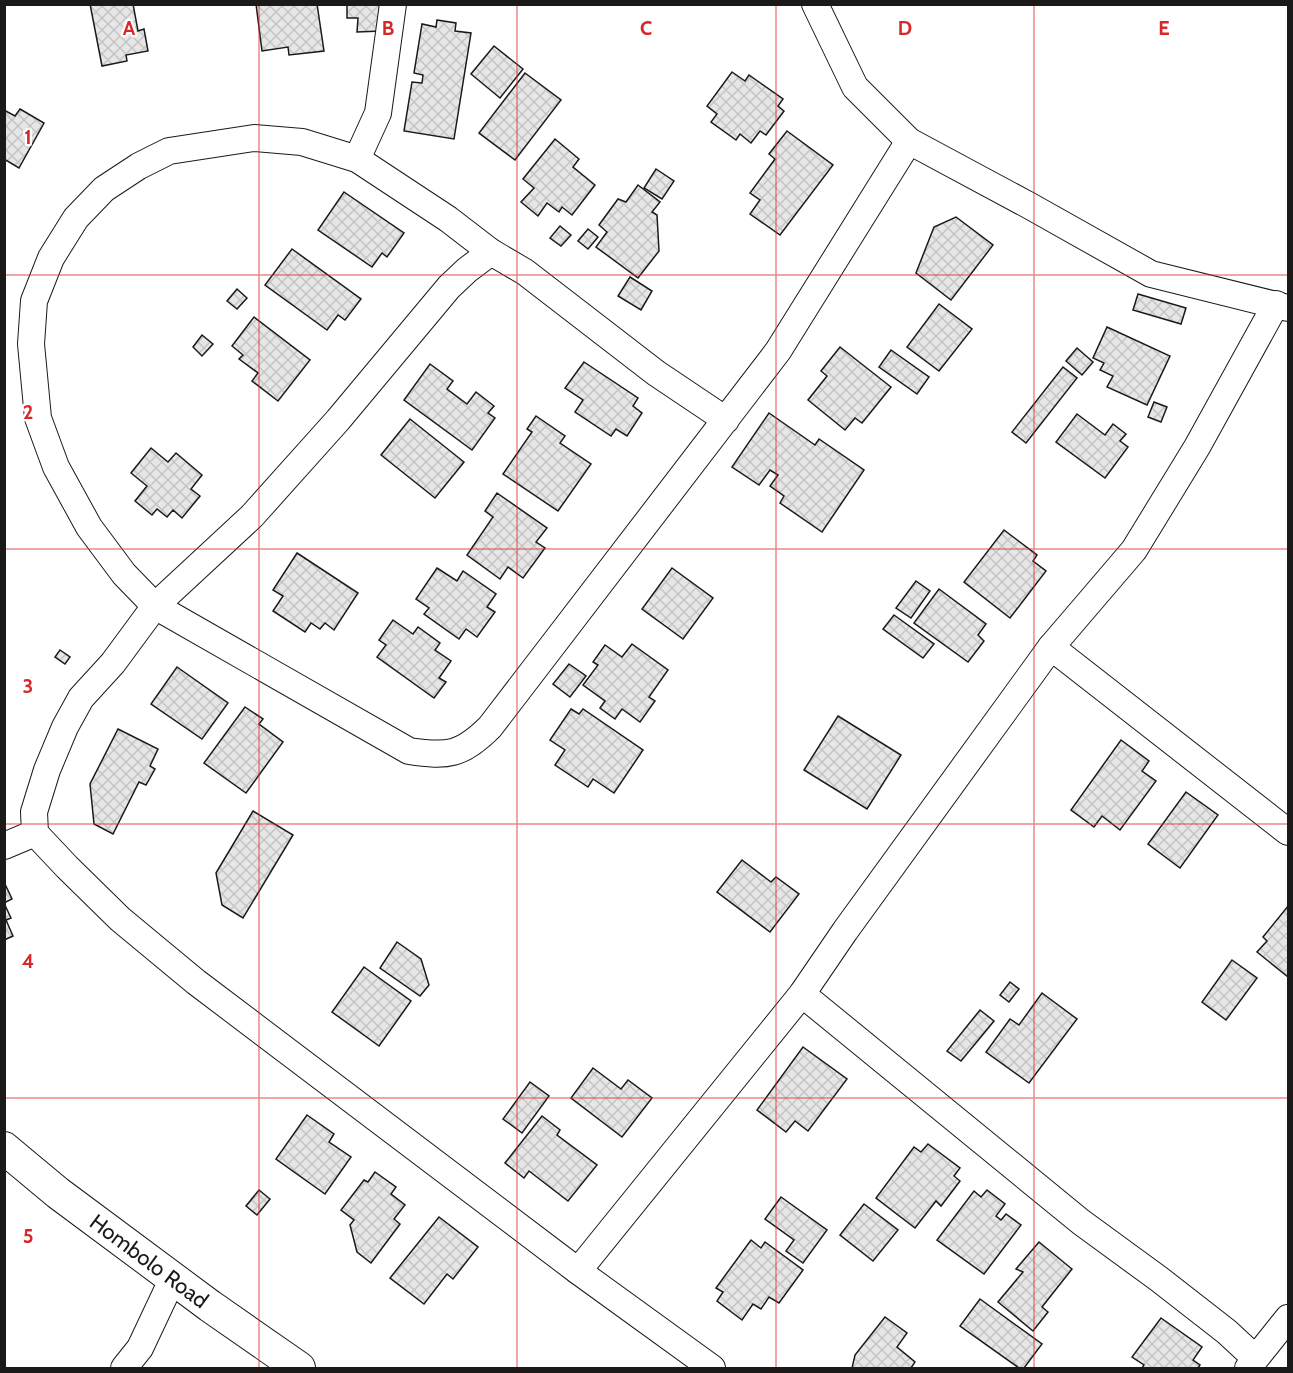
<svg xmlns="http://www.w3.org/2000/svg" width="1293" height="1373" viewBox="0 0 1293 1373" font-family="Cabin,sans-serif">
<defs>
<pattern id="building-cross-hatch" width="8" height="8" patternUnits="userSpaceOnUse" patternTransform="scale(1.5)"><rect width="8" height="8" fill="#e6e6e6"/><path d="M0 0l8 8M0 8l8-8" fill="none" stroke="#c5c5c5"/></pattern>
</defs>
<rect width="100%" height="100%" fill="#fff"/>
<g fill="url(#building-cross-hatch)" stroke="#1a1a1a" stroke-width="1.5">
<path d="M90,4H133L138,31L144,29L148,51L126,55L127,61L102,66Z"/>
<path d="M256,4H317L324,51L289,55L288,47L262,51Z"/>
<path d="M347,4H381V31L357,32L358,18H347Z"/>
<path d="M437,20L456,23L455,31L471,33L454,139L404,131L412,82L422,83L423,75L414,73L422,24L436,27Z"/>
<path d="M494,46L523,69L500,98L471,74Z"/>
<path d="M732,72L745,81L749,75L783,99L778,106L784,111L766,135L760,131L751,143L740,134L736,140L711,122L717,114L707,106Z"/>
<path d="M525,73L561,100L515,160L479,133Z"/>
<path d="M20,109L44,123L19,168L4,159V110L15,116Z"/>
<path d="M787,131L833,165L780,235L750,214L760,200L750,193L775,159L769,154Z"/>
<path d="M555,139L579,159L573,167L595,185L572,215L562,207L559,212L547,203L538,216L521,202L534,188L523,179Z"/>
<path d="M656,169L674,181L662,199L644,188Z"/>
<path d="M638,185L660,202L652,212L657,215L659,251L638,278L596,247L607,232L599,225L618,199L626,202Z"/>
<path d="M344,192L404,233L387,257L382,253L372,267L318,230Z"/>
<path d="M956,217L993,245L951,300L916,273L934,227Z"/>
<path d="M560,226L571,235L561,246L550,238Z"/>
<path d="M588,229L598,237L588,249L578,241Z"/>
<path d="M292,249L361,299L345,320L338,315L327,330L265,285Z"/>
<path d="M630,277L652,291L641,310L618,296Z"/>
<path d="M237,289L247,298L237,309L227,301Z"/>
<path d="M1138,294L1186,308L1181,324L1133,310Z"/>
<path d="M939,304L972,329L939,371L907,347Z"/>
<path d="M254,317L310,360L278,401L252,381L258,373L239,359L243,355L232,346Z"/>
<path d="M1107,327L1170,356L1147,405L1107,387L1113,376L1100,370L1104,363L1093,358Z"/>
<path d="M202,335L213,344L202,356L193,347Z"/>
<path d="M840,347L891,387L862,423L855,418L845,430L808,400L827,376L821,371Z"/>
<path d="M1077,348L1093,362L1082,375L1066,361Z"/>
<path d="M891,350L929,377L917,394L879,367Z"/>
<path d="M584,362L638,398L633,406L642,413L627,436L616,429L611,436L575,412L583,400L565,388Z"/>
<path d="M430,364L453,381L447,389L467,404L476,392L494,406L488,413L495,418L472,450L404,400Z"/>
<path d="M1063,367L1077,378L1026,443L1012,432Z"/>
<path d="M1154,402L1167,407L1161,422L1148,417Z"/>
<path d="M769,413L815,445L819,439L864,470L822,532L780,503L784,496L770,486L778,475L770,470L759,485L732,467Z"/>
<path d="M1077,414L1105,435L1113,424L1126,434L1120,441L1128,447L1105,478L1056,442Z"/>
<path d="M536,416L565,436L560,443L591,464L558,511L503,474L532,432L527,429Z"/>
<path d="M410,419L464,462L435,498L381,455Z"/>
<path d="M151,448L168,462L176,453L202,475L191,489L200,496L182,518L173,510L167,517L157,509L152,515L135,501L147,486L131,473Z"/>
<path d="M497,493L547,528L536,542L545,548L523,578L508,567L500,579L467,555L493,517L485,511Z"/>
<path d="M1004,530L1037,555L1033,561L1046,571L1010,618L964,582Z"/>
<path d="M297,553L358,593L334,630L325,623L320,629L311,623L305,632L273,611L283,596L273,590Z"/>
<path d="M437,568L457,581L463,571L496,594L487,607L495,612L477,637L466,629L459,639L424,614L429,608L416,599Z"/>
<path d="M672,568L713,598L683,639L642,609Z"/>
<path d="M916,581L930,591L911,618L896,608Z"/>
<path d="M939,589L986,624L978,635L984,641L968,662L914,623Z"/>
<path d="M894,615L934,644L923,658L883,629Z"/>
<path d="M393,620L413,634L418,627L440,643L435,650L451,661L439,678L446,682L434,698L377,657L386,645L379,640Z"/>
<path d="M632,644L668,670L649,697L655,701L640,722L622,709L615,719L600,708L605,701L583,685L598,665L593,662L605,645L622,657Z"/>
<path d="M60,650L70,657L65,664L55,657Z"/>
<path d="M569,664L586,676L570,697L553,684Z"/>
<path d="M177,667L228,703L202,739L151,704Z"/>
<path d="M245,707L263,719L259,724L283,742L246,793L204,763Z"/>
<path d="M571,709L579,714L583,709L643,750L614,793L593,779L588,787L555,765L565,750L550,740Z"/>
<path d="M838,716L901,755L867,809L804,770Z"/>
<path d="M118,729L158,749L150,766L155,769L146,785L139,782L113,834L94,824L90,784Z"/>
<path d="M1121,740L1149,761L1142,771L1156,781L1120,830L1102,816L1094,827L1071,810Z"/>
<path d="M1186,792L1218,815L1180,868L1148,844Z"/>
<path d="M253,811L293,835L243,918L222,905L216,873Z"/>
<path d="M742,860L771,882L776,877L799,894L770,932L717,892Z"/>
<path d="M4,882L12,899L4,903Z"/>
<path d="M4,903L11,918L6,920L13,936L4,940Z"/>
<path d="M1288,906V977L1257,952L1267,941L1263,937Z"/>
<path d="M397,942L421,959L429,985L420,996L380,968Z"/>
<path d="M1232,960L1257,978L1226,1020L1202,1002Z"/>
<path d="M364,967L411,1001L379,1046L332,1012Z"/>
<path d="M1010,982L1019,989L1009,1002L1000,995Z"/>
<path d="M1042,993L1077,1019L1029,1083L986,1052L1010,1019L1019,1025Z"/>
<path d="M980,1010L994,1021L961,1061L947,1051Z"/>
<path d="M803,1047L847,1079L808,1131L795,1121L786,1132L757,1110Z"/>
<path d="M593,1068L621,1089L628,1080L652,1098L622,1137L571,1098Z"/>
<path d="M530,1082L549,1096L522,1133L503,1119Z"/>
<path d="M307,1115L334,1134L329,1142L351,1157L325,1194L276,1159Z"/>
<path d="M542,1116L560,1130L557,1135L597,1165L568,1201L529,1171L524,1178L505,1163Z"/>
<path d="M928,1144L960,1168L954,1176L960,1181L941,1206L936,1201L915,1228L876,1198L914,1147L921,1152Z"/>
<path d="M375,1172L396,1187L391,1194L405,1205L394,1219L400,1224L371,1263L357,1252L350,1225L354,1220L341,1210L364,1180L368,1182Z"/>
<path d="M259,1190L270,1199L257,1215L246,1206Z"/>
<path d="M987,1190L1005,1204L996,1216L1001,1220L1006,1214L1021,1225L984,1274L937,1240L974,1191L981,1197Z"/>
<path d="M781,1197L827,1230L803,1263L786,1251L794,1240L765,1219Z"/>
<path d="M864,1204L898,1230L873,1261L840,1235Z"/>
<path d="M439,1217L478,1247L453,1279L447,1274L424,1304L390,1278Z"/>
<path d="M751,1240L761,1248L765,1242L803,1270L779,1303L769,1297L761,1309L753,1304L742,1320L717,1301L723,1292L716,1288Z"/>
<path d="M1039,1242L1072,1269L1042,1307L1048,1312L1033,1331L998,1302L1023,1272L1016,1269Z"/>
<path d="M980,1299L1042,1344L1024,1368H1019L960,1326Z"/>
<path d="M885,1317L907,1333L897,1347L915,1362L911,1368H852L855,1355Z"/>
<path d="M1161,1318L1202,1347L1193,1360L1200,1365L1198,1368H1142L1144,1365L1132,1357Z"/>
</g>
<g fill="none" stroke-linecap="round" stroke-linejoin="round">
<defs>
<g id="minor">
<path d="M815,4L855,87L909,141L1030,206L1151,274L1288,308"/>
<path d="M357,159L378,113L393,4"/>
<path d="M491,252L467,270L449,287L338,420L252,516L155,606L113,663L81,698L65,727L47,770L34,812L35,833L67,867L120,919L196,982L578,1271L712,1368"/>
<path d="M726,420L656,373L525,272L491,252L448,219L357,159L302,142L254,138L169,151L139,166L104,189L76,218L51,258L34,301L31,344L38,418L56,467L89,527L124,574L155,606L409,751C448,757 462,755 490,727L778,351L909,141"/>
<path d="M1051,647L1288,832"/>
<path d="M4,846L35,833"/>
<path d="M802,994L1081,1222L1159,1279L1227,1332L1255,1358"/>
<path d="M578,1271L802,994L845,931L1051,647L1134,550L1197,447L1276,304"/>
<path d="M124,1368L140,1348L173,1278"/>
<path d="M1248,1368L1288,1318"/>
</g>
<g id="tertiary">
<path id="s1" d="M4,1148L58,1193L210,1306L299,1368"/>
</g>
</defs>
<use href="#minor" stroke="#1a1a1a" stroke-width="28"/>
<use href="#tertiary" stroke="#1a1a1a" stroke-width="34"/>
<use href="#minor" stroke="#fff" stroke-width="26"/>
<use href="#tertiary" stroke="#fff" stroke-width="32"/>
</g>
<path fill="none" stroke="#d62828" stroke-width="1.5" stroke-opacity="0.55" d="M259,4V1368M517,4V1368M776,4V1368M1034,4V1368M4,275H1288M4,549H1288M4,824H1288M4,1098H1288"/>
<g text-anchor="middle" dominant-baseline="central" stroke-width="4.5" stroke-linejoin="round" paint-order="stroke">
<g font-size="22" fill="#1a1a1a" stroke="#fff">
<text stroke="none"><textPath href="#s1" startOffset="184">Hombolo Road</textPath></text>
</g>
</g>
<g font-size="20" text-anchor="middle" font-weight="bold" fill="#d62828" stroke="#fff" stroke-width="4.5" stroke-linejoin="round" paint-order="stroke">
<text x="129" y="35">A</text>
<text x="388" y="35">B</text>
<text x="646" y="35">C</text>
<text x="905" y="35">D</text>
<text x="1164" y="35">E</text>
<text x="28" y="144">1</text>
<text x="28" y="419">2</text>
<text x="28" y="693">3</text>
<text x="28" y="968">4</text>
<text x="28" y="1243">5</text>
</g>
<rect width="1293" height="1373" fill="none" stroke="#1a1a1a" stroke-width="12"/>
</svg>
